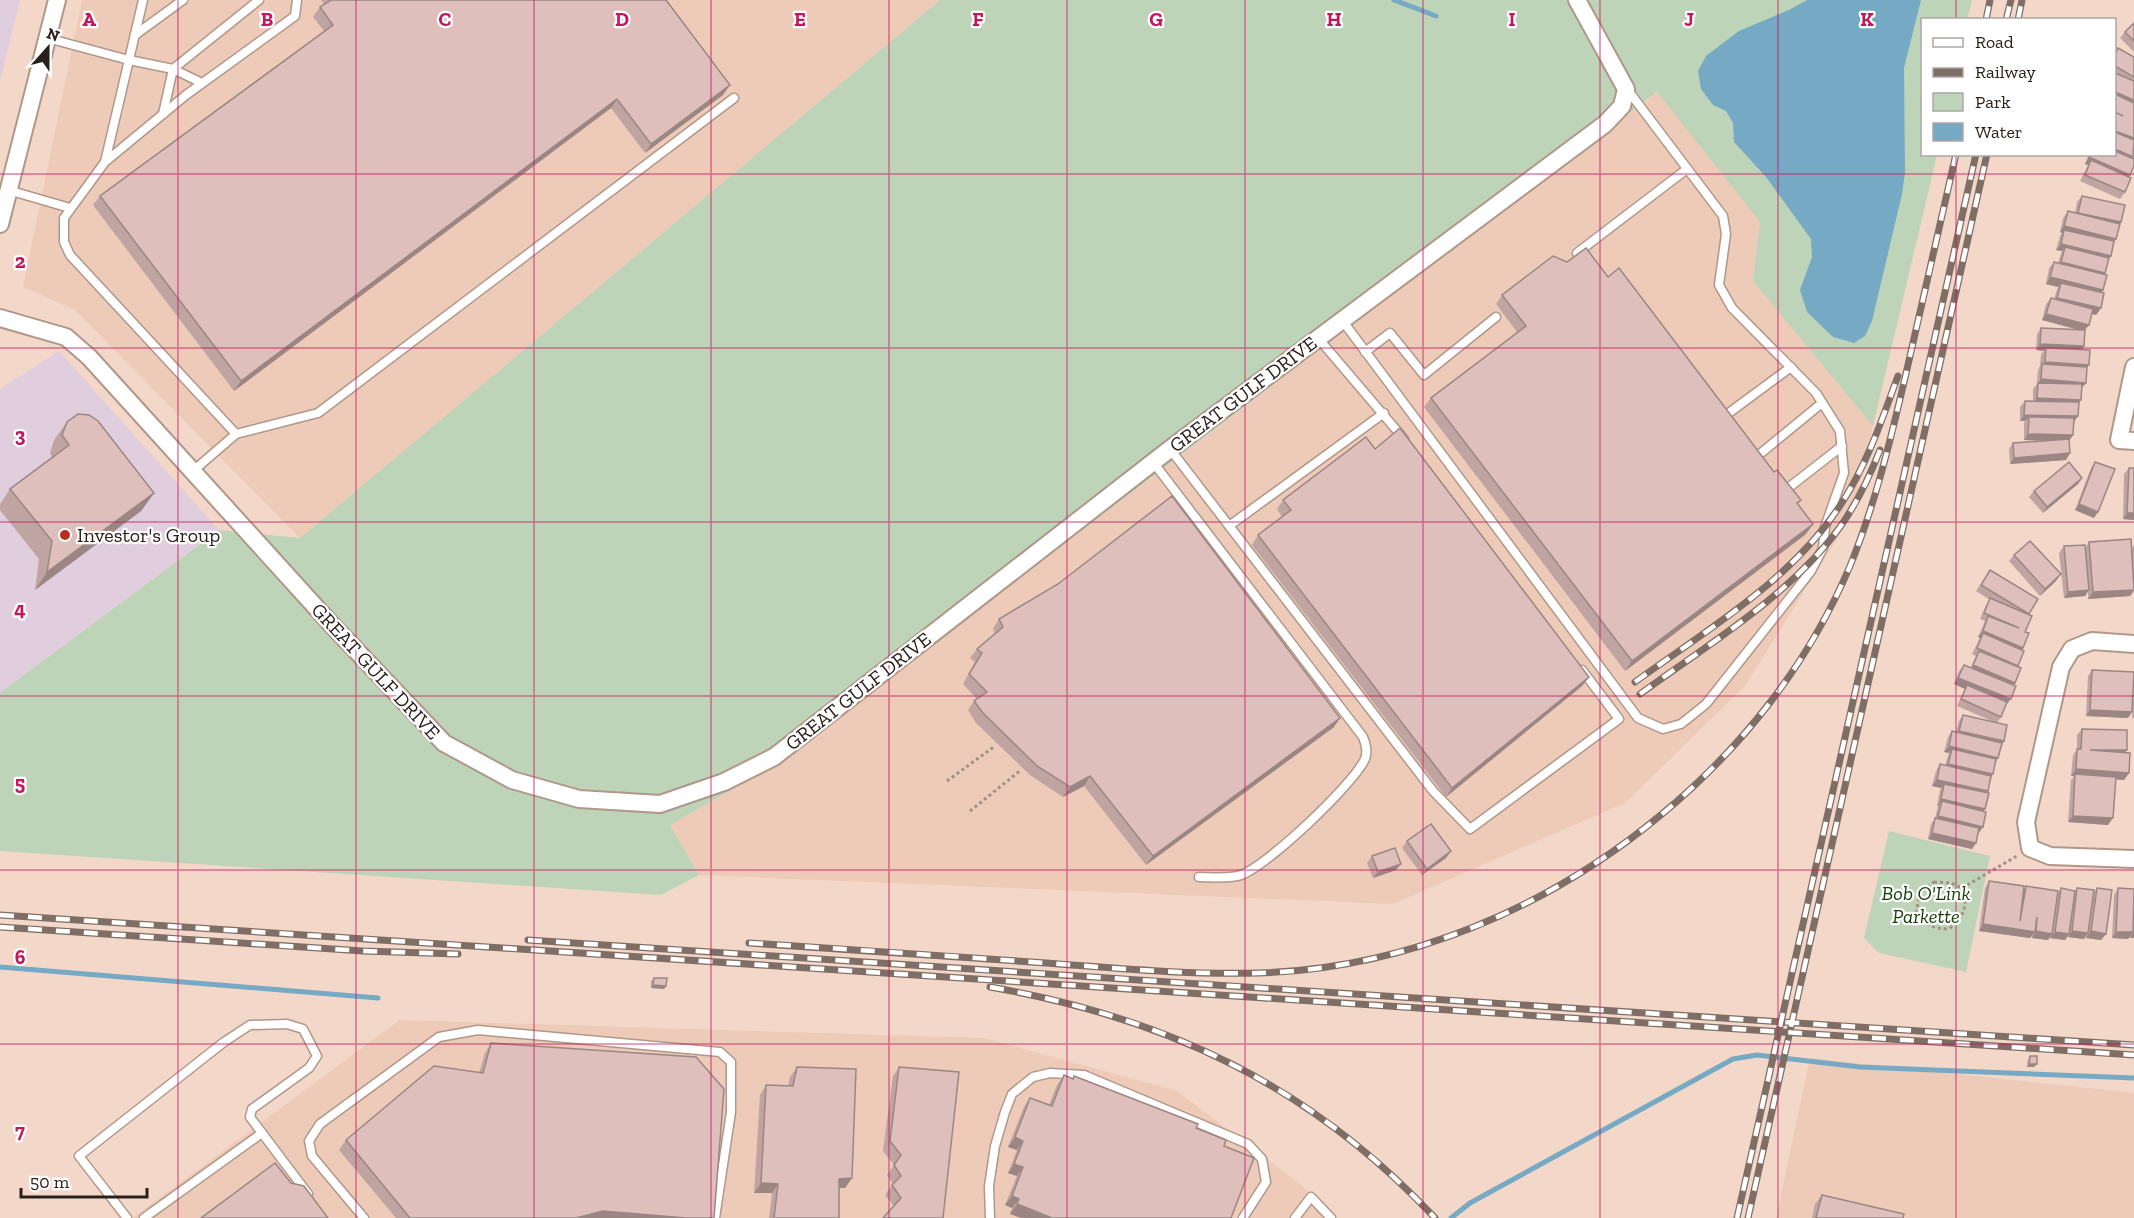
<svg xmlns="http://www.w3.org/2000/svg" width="2134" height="1218" viewBox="0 0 2134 1218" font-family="'Zilla Slab',serif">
<rect width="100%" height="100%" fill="#f3d8c9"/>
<g fill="#e0cede">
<path d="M0,0H20L0,81Z"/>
<path d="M59,351L219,530L0,693V389Z"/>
</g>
<g fill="#edcbb8">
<path d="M82,0H940L300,538L75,310L23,287Z"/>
<path d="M1658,92L1760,222L1753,281L1873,426L1852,515L1745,686L1625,803L1393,904L699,875L670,825L772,767Z"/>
<path d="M400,1020L984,1038L1177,1091L1300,1184L1336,1218H132Z"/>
<path d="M1810,1058L2134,1093V1218H1776Z"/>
</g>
<g fill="#bed4b8">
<path d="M940,0H1972L1967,19L1922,20V154L1937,155L1873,426L1753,281L1760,222L1657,92L772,767L670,825L699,875L661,895L0,851V693L219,530L300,538Z"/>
<path d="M1889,831L1990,856L1966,972L1879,953L1864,938Z"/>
</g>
<path fill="#75a9c4" d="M1807,0H1921L1904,68L1905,172L1902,194L1872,321L1865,336L1854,343L1833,337L1807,312L1800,290L1812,257L1811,239L1766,177L1734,142L1733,123L1726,111L1713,105L1701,89L1698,71L1706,56L1739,31L1789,10Z"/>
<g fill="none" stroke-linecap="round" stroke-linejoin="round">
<g stroke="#75a9c4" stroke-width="5">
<path d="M1394,0L1436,16"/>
<path d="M0,967L378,998"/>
<path d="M1451,1218L1470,1203L1733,1059L1757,1055L1860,1067L2134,1078"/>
</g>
<defs>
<g id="service">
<path d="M143,0L105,162L186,95L295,16L297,0"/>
<path d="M135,35L183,0"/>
<path d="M47,38L129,60L173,69L259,0"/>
<path d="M163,114L173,69L202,83"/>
<path d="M105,162L64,218V242L70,255L236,434L193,471"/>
<path d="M8,190L70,208"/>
<path d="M1577,253L1687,169"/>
<path d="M1342,320L1638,718L1663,729L1681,724L1706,704L1811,571L1823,548L1825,527L1844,473L1840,431L1816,393L1732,308L1719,285L1726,234L1723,216L1627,89"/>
<path d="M1318,338L1404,439"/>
<path d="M1365,352L1390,333L1424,375L1496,317"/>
<path d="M1722,418L1791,367"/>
<path d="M236,434L318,413L734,98"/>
<path d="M1170,449L1433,791L1470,829L1619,719L1582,670"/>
<path d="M1755,458L1822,403"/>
<path d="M1153,462L1363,737C1366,744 1368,751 1365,759C1353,785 1268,865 1241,875C1230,879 1211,877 1199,877"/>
<path d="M1783,492L1842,446"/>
<path d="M1229,526L1384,413"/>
<path d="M127,1218L79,1156L224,1042L250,1025L287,1024L303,1029L317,1056L309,1068L252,1109L250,1117L262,1133"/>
<path d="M144,1218L262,1133L308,1194"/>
<path d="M364,1218L312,1156L309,1141L320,1124L439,1037L478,1030L720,1052L731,1062V1112L715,1218"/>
<path d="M990,1218L989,1186L995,1146L1005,1112L1012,1094L1033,1077L1050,1073L1084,1075L1248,1144L1262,1159L1266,1182L1243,1218"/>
<path d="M1295,1218L1311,1197L1331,1218"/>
</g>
<g id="minor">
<path d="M0,224L57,0"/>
<path d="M0,318L66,337L89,357L332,625L444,743L512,780L579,799L660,804L724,782L774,757L1170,449L1605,124L1622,106L1626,89L1577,0"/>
<path d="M2134,367L2119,440L2134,441"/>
<path d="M2134,644L2092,641L2072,649L2061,667L2026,822L2030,848L2050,856L2134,859"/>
</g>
</defs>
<use href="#service" stroke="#b09789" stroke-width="11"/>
<use href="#minor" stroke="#b09789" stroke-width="20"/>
<g stroke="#a38f84" stroke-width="3" stroke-dasharray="3 3" stroke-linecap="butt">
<path d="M947,781L995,746"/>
<path d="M970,811L1021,770"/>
<path d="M1934,882L1951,883L1962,888C1969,907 1963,917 1949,929C1933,929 1925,925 1916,912L1920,893Z"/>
<path d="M1962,888L2017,856"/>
</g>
<use href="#service" stroke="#fff" stroke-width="8"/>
<use href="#minor" stroke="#fff" stroke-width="16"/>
<defs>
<g id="rail">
<path d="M1986,20L1990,0"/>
<path d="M2006,20L2011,0"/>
<path d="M2018,20L2022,0"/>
<path d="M1635,682C1708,629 1794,579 1843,501C1868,462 1882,419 1898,376"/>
<path d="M1640,694C1707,645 1791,595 1840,527C1857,503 1869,478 1880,450"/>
<path d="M0,915L2134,1055"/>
<path d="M0,927L363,951L458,954"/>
<path d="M528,940L2134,1045"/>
<path d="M749,943C848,949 947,956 1046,963C1116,968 1187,975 1258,973C1406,969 1549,908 1662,814C1743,747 1809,663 1850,566C1875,505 1890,442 1905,378C1922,304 1939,229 1956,154"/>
<path d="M990,987C1168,1018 1311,1086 1435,1218"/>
<path d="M1737,1218L1976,154"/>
<path d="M1748,1218L1987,154"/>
</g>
</defs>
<use href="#rail" stroke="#7f6e65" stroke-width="7"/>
<use href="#rail" stroke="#fff" stroke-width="4.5" stroke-dasharray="14" stroke-linecap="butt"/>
</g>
<g fill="#bfa4a1">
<path d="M321,0H666L723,95L645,153L611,108L234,391L93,205L100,196L324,31L313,17L320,7L324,4Z"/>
<path d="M2134,23V52L2120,38L2125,32Z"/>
<path d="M2118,48L2134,57V155L2132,158L2125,192L2120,199L2080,181L2088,165L2085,164L2089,154H2115V53Z"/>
<path d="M2082,196L2119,225L2111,256L2109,259L2104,274L2101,308L2096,315L2092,313L2089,325L2085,330L2084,346L2082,350L2087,368L2086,383L2081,388L2074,422L2073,435L2069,441L2070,453L2066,460L2010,464L2009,449L2013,443L2041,441L2024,440V423L2025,421H2020V407L2025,401H2033V389L2037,384L2038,370L2040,366L2041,354L2044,351L2036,350L2037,334L2041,328L2078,330L2042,320L2046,304L2051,298L2054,299L2058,287L2046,284L2049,268L2054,262L2058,263L2062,251L2056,250L2060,236L2062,233L2060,232L2063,218L2068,211L2075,213L2077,202Z"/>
<path d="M1567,262L1608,277L1774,472L1801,500L1798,504L1813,524L1806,534L1625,671L1424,407L1431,398L1517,332L1496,304L1502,295Z"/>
<path d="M67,422L154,493L141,511L35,590L39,559L0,510V504L10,489L52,457L50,453L54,440Z"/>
<path d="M1375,449L1589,677L1582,686L1446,797L1252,545L1258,535L1282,517L1277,509L1283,500Z"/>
<path d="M2095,462L2094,518L2075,510L2091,468Z"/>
<path d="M2129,468L2134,520L2123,519L2124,474Z"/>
<path d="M2082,478L2078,484L2043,513L2029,497L2034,491Z"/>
<path d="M2089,542L2132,548L2134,545V591L2130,596L2088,599V591L2085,596L2064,598L2059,553L2064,546L2085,548Z"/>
<path d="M2014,555L2056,581L2040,596L2009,561Z"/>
<path d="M1990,570L2028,615L2023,648L2022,650L2024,651L2017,667L2015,683L2001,717L1997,723L2004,741L1996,762L1987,793L1984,811L1983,827L1978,833L1976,843L1972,849L1928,839L1931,824L1935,819L1938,806H1937L1940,790L1941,788L1932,786L1936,771L1940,764L1945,765L1949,753L1944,752L1948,737L1952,731L1956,732L1959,721L1963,715L1994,722L1957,706L1965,689L1954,684L1959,671L1964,665L1971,667L1976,656L1972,654L1980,638L1978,637L1985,621L1980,619L1986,605L1990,600L1976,591Z"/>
<path d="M999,619L1334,727L1146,865L1084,786L1063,797L1030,775L976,723L968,710L974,701L977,699L963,684L975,662L970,658L977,649L995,633L993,629Z"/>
<path d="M2092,670L2128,718L2086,716L2088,676Z"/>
<path d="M2134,688V718H2132Z"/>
<path d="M2082,729L2127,750L2125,753L2129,773L2124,780L2115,779L2108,825L2068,822L2071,780L2074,776H2071L2073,755L2077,750V735Z"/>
<path d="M1407,841L1451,851L1446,858L1422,875L1402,848Z"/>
<path d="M1372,856L1396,870L1373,878L1367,863Z"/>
<path d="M1989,881L2023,890L2026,886L2058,893L2061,888L2075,891L2077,888L2093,893L2097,888L2106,934L2101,940L2086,938V935L2084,939L2068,937V935L2065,940L2050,938V936L2048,940L2032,938V936L2030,938L1979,931L1985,888Z"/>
<path d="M2118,888L2134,889V938H2130V937L2128,939L2112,938L2114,895Z"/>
<path d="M654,978L666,986L664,989L651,988V981Z"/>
<path d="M491,1043L714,1218H396L339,1150L346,1140L479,1073L485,1053Z"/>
<path d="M2030,1056L2034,1067H2027L2028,1059Z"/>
<path d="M797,1067L852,1178L845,1188H839V1218H769L772,1193H754L760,1095L766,1085L788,1086L790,1077Z"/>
<path d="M899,1067L943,1218L894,1206L885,1195L893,1184L887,1175L894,1165L883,1151L893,1076Z"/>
<path d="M1064,1075L1072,1079L1074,1076L1198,1124L1010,1214L1012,1208L1005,1205L1017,1176L1008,1173L1017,1150L1008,1147L1024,1107L1030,1098L1049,1105L1057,1085Z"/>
<path d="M1822,1195L1903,1218H1812L1815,1204Z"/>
</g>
<g fill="#9b8683">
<path d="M730,85L723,95L645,153L651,144Z"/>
<path d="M2115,92L2134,100V108L2115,100Z"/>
<path d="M617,99L611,108L234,391L241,381Z"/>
<path d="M2115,131L2134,138V146L2115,139Z"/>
<path d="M2115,149L2133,157L2129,163L2115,154Z"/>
<path d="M2089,157L2130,175L2126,181L2091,160L2088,165L2085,164Z"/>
<path d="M2078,213L2121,222L2117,228L2074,219Z"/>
<path d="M2064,226L2116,239L2111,246L2064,230L2062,233L2060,232Z"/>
<path d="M2061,244L2111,256L2106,262L2065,247L2062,251L2056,250Z"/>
<path d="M2061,262L2105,273L2101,279L2057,268Z"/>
<path d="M2050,277L2103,290L2098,297L2061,283L2058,287L2046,284Z"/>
<path d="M2057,298L2101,308L2096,315L2053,304Z"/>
<path d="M2046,314L2089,325L2084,331L2042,320Z"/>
<path d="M2040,344L2084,346L2080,352L2046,348L2044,351L2036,350Z"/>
<path d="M2045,362L2089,365L2084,372L2042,367Z"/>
<path d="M2041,379L2086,383L2081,389L2038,384Z"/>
<path d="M2037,398L2081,400L2077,406L2033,404Z"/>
<path d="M2024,415L2078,416L2074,422H2029V417L2025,421H2020Z"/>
<path d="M2028,434L2073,435L2069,441L2024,440Z"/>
<path d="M2070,453L2066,460L2010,464L2014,458Z"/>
<path d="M2082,478L2078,484L2043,513L2047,507Z"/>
<path d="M154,493L141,511L35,590L47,572Z"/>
<path d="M2079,504L2098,512L2094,518L2075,510Z"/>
<path d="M2127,513H2134V520L2123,519Z"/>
<path d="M1813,524L1806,534L1625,671L1632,661Z"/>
<path d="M2061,574L2056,581L2040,596L2045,589Z"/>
<path d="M2089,590L2085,596L2064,598L2068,592Z"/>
<path d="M2134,590L2130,596L2088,599L2093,592Z"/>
<path d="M1983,631L2023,648L2019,654L1983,633L1980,638L1978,637Z"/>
<path d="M1973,665L2015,683L2010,689L1969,672Z"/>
<path d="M1589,677L1582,686L1446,797L1452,788Z"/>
<path d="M1958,678L2011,699L2006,705L1967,685L1965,689L1954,684Z"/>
<path d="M2090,710L2132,712L2128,718L2086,716Z"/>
<path d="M1340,718L1334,727L1146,865L1153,856Z"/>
<path d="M1959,731L2004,741L1999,747L1955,737Z"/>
<path d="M1949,746L1998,758L1994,764L1952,749L1949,753L1944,752Z"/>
<path d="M2090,750H2127L2122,756Z"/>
<path d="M1948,764L1993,774L1989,780L1944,770Z"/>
<path d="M2076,769L2129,773L2124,780L2075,776V774L2074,776H2071Z"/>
<path d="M1090,776L1084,786L1063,797L1070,787Z"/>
<path d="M1937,780L1988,791L1984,798L1944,784L1941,788L1932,786Z"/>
<path d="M1941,799L1985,809L1981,815L1942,801L1938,806H1937Z"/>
<path d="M1938,816L1983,827L1978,834L1934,823Z"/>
<path d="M2073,816L2113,818L2108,825L2068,822Z"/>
<path d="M1932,833L1976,843L1972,849L1928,839Z"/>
<path d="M1451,851L1446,858L1422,875L1427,869Z"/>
<path d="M1401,864L1396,870L1373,878L1378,872Z"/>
<path d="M1983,924L2035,932L2030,938L1979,931Z"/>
<path d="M2036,931L2052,934L2048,940L2032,938Z"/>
<path d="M2072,931L2088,933L2084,939L2068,937Z"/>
<path d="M2091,931L2106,934L2101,940L2086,938Z"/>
<path d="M2134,931V938H2130Z"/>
<path d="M2055,932L2069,934L2065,940L2050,938Z"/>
<path d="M2116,932H2133L2128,939L2112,938Z"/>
<path d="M653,985L666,986L664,989L651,988Z"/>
<path d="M2029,1064H2037L2034,1067H2027Z"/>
<path d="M1015,1137L1023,1141L1017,1150L1008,1147Z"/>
<path d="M1014,1164L1023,1167L1017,1176L1008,1173Z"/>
<path d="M852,1178L845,1188H833L839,1179Z"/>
<path d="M761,1183L778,1184L772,1193H754Z"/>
<path d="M1012,1196L1019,1199L1012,1208L1005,1205Z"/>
<path d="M1017,1204L1052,1218H1021L1010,1214Z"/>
<path d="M603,1211L686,1218H576Z"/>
</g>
<g fill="#debfbb" stroke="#9b8683" stroke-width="1.5">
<path d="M331,0H666L730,85L651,144L617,99L241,381L100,196L333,25L320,7Z"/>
<path d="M2134,23V41L2125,32Z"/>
<path d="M2118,48L2134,57V77L2115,66V55Z"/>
<path d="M2115,73L2134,81V100L2115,92Z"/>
<path d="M2115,94L2134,103V138L2115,131V112L2123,116L2115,112Z"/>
<path d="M2115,132L2134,140L2133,157L2115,149Z"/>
<path d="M2115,151L2134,159V166L2130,175L2089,157L2090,154H2115Z"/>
<path d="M2091,160L2131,178L2125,192L2085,175Z"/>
<path d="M2082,196L2125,205L2121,222L2078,213Z"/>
<path d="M2068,211L2120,224L2116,239L2064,226Z"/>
<path d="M2064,230L2114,241L2111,256L2061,244Z"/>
<path d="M2065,247L2109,258L2105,273L2061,262Z"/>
<path d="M1586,248L1608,277L1619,268L1774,472L1777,470L1801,500L1797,503L1813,524L1632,661L1431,398L1526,326L1502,295L1553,256L1567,262Z"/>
<path d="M2054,262L2107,275L2103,290L2050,277Z"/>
<path d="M2061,283L2104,293L2101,308L2057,298Z"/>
<path d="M2051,298L2093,309L2089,325L2046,314Z"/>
<path d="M2041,328L2085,330L2084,346L2040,344Z"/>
<path d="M2046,348L2090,350L2089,365L2045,362Z"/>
<path d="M2042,364L2087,367L2086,383L2041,379Z"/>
<path d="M2038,383L2082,384L2081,400L2037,398Z"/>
<path d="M2025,401L2079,402L2078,416L2024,415Z"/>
<path d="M78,414L89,415L98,421L154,493L47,572L52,541L10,489L69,445L62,435L67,422Z"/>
<path d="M2029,417L2074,418L2073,435L2028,434Z"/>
<path d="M1400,428L1589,677L1452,788L1258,535L1291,510L1283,500L1366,437L1375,449Z"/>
<path d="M2069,439L2070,453L2014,458L2013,443Z"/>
<path d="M2069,462L2082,478L2047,507L2034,491Z"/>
<path d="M2095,462L2115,469L2098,512L2079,504Z"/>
<path d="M2129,468H2134V513H2127Z"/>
<path d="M1172,496L1340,718L1153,856L1090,776L1070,787L1037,766L983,713L974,701L987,692L969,674L982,653L977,649L1003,627L999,619L1058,584Z"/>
<path d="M2131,539L2134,590L2093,592L2089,542Z"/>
<path d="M2030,541L2061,574L2045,589L2014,555Z"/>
<path d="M2085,545L2089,590L2068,592L2064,546Z"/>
<path d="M1990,570L2038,599L2029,614L1981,585Z"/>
<path d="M1990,598L2032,616L2025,632L2029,633L2023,648L1983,631L1988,616L2019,628L1984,613Z"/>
<path d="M1983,633L2024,651L2018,666L1977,648Z"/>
<path d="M1979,651L2021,668L2015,683L1973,665Z"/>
<path d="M1964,665L2016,686L2011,699L1958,678Z"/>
<path d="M2092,670L2134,672L2132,712L2090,710Z"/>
<path d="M1967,685L2007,702L2001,717L1961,699Z"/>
<path d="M1963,715L2007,725L2004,741L1959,731Z"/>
<path d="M2082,729L2127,730V750H2090L2130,753L2129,773L2076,769L2077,749H2081Z"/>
<path d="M1952,731L2002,743L1998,758L1949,746Z"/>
<path d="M1952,749L1996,759L1993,774L1948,764Z"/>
<path d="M1940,764L1991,776L1988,791L1937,780Z"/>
<path d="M2075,774L2116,777L2113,818L2073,816Z"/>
<path d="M1944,784L1989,793L1985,809L1941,799Z"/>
<path d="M1942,801L1986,812L1983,827L1938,816Z"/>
<path d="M1935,818L1979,828L1976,843L1932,833Z"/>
<path d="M1431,824L1451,851L1427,869L1407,841Z"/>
<path d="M1395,848L1401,864L1378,872L1372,856Z"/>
<path d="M1989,881L2024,886L2020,921L2026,886L2058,891L2052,934L2036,931L2037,917L2035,932L1983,924Z"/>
<path d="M2061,888L2075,891L2069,934L2055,932Z"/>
<path d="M2077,888L2094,890L2088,933L2072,931Z"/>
<path d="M2097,888L2112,890L2106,934L2091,931Z"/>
<path d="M2118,888L2134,889L2133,932H2116Z"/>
<path d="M654,978H667L666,986L653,985Z"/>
<path d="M491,1043L696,1057L724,1089L714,1218H686L603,1211L576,1218H410L346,1140L434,1066L483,1073Z"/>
<path d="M2030,1056H2037V1064H2029Z"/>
<path d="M797,1067L856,1069L852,1178L839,1179V1218H774L778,1184L761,1183L766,1085L793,1086Z"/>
<path d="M899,1067L959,1072L943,1218H883L901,1198L892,1185L901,1176L894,1165L901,1155L890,1141Z"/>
<path d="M1064,1075L1073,1079L1074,1076L1198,1124L1196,1128L1226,1140L1224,1146L1254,1158L1231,1218H1052L1017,1204L1019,1199L1012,1196L1023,1167L1014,1164L1023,1141L1015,1137L1030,1098L1052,1106Z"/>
<path d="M275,1163L291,1183L304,1186L328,1218H201Z"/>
<path d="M1822,1195L1904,1214L1903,1218H1816Z"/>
</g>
<path fill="none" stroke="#c2185b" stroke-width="1.5" stroke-opacity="0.55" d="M178,0V1218M356,0V1218M534,0V1218M711,0V1218M889,0V1218M1067,0V1218M1245,0V1218M1423,0V1218M1600,0V1218M1778,0V1218M1956,0V20M1956,154V1218M0,174H2134M0,348H2134M0,522H2134M0,696H2134M0,870H2134M0,1044H2134"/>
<circle fill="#bb2e1f" stroke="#fff" stroke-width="2" cx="65" cy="535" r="6"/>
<g text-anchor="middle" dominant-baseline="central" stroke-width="4.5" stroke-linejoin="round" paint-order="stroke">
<g font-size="20" fill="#2a201b" stroke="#fff">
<text transform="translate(1243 394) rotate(-37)">GREAT GULF DRIVE</text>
<text transform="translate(376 671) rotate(47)">GREAT GULF DRIVE</text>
<text transform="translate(858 691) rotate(-38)">GREAT GULF DRIVE</text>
</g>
<g font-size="20" fill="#2a201b" stroke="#fff" text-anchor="start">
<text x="77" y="535">Investor's Group</text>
</g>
<g font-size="20" font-style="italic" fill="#134006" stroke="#fff">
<text x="1926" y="893">Bob O'Link<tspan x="1926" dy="23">Parkette</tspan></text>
</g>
</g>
<g font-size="20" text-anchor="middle" font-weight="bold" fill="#c2185b" stroke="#fff" stroke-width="4.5" stroke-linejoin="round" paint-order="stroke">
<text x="89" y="26">A</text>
<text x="267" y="26">B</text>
<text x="445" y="26">C</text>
<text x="622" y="26">D</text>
<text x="800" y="26">E</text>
<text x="978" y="26">F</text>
<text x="1156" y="26">G</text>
<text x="1334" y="26">H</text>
<text x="1512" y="26">I</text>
<text x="1689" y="26">J</text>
<text x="1867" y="26">K</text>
<text x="20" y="268">2</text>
<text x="20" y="442">3</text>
<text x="20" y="616">4</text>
<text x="20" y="790">5</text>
<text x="20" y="964">6</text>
<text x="20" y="1138">7</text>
</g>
<rect x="1921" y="18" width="195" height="138" fill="#ffffff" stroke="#aaa6a4" stroke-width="1.5"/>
<rect x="1933" y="38" width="30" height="9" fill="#ffffff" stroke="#aaa6a4" stroke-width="1.5"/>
<text x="1975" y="48" font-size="18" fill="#2a201b">Road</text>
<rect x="1933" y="68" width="30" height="9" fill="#7f6e65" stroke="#aaa6a4" stroke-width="1.5"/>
<text x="1975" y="78" font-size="18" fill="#2a201b">Railway</text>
<rect x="1933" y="93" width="30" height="18" fill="#bed4b8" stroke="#aaa6a4" stroke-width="1.5"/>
<text x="1975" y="108" font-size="18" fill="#2a201b">Park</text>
<rect x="1933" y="123" width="30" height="18" fill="#75a9c4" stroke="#aaa6a4" stroke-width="1.5"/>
<text x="1975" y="138" font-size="18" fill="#2a201b">Water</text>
<g transform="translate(48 48) rotate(21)" stroke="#ffffff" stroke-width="4.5" paint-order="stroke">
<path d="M0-4.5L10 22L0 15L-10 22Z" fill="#2a201b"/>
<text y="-9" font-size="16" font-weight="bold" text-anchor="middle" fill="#2a201b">N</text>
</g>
<path d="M21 1188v9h126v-9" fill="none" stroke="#2a201b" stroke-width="3"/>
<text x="30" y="1188" font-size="18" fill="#2a201b" stroke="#ffffff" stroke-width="4.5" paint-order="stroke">50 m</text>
</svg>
